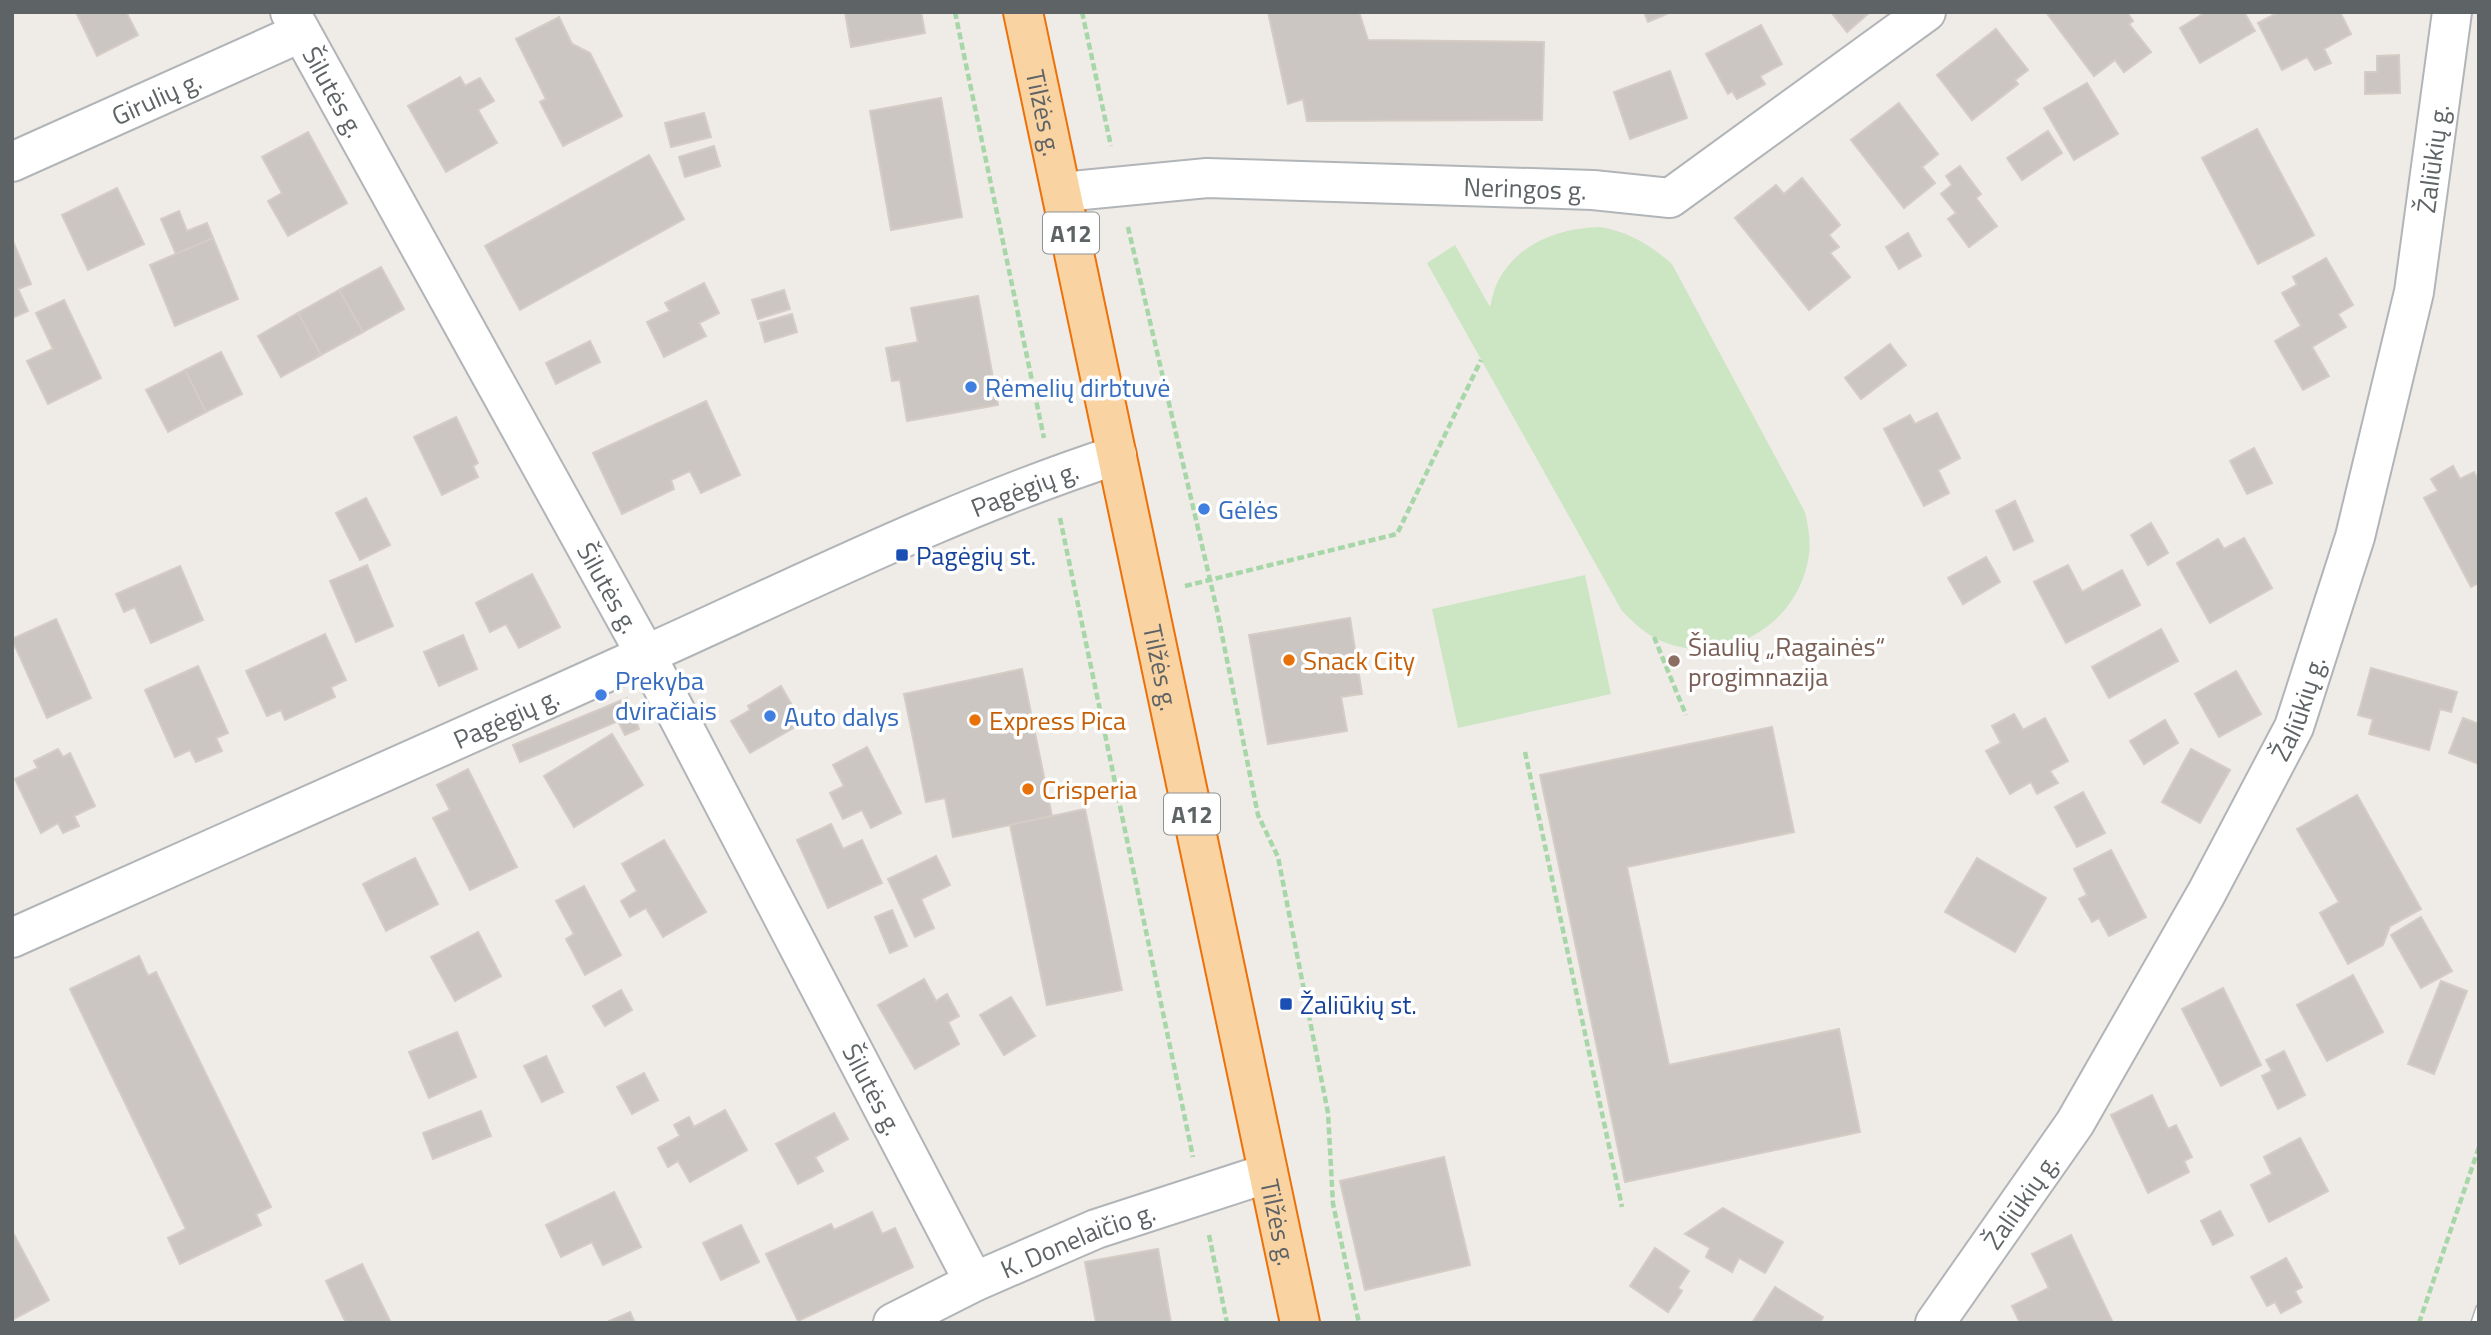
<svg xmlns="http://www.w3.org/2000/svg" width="2491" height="1335" viewBox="0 0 2491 1335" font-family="'Titillium Web',sans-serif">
<rect width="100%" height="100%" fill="#efebe6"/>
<g fill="#cce6c4">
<path d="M1600,227C1629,232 1649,244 1672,264L1805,512C1808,526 1811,540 1809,555C1799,627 1721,671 1655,638C1642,631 1632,621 1622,611L1427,263L1455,245L1490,307C1492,299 1494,289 1498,281C1518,243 1559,228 1600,227Z"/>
<path d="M1585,575L1611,694L1458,728L1432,609Z"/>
</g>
<g fill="#cbc6c2" stroke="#d4ccc5" stroke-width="2">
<path d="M76,12H126L138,35L97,56Z"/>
<path d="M845,12H921L925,33L851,47Z"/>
<path d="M1268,12H1359L1368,40L1544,42L1542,120L1307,121L1303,99L1288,104Z"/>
<path d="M1644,12H1671L1648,22Z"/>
<path d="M1831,12H1870L1847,32Z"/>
<path d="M2046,12H2127L2133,21L2129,24L2151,52L2124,72L2115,60L2094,76Z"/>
<path d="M2206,12H2244L2255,31L2200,63L2180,28Z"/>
<path d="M2279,12H2340L2351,34L2324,49L2331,63L2315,70L2307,57L2282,70L2258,23Z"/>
<path d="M559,17L572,44L590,53L622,116L563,146L540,102L546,99L516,39Z"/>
<path d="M1761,25L1782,64L1760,76L1765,84L1737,99L1732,91L1728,94L1706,54Z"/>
<path d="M1996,29L2028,70L2015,80L2018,84L1972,120L1937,75Z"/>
<path d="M2399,55L2400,93L2365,94V72H2377V56Z"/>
<path d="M1670,71L1687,118L1630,139L1614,92Z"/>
<path d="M460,77L465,86L480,78L494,101L478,110L497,143L446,172L408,106Z"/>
<path d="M2087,83L2118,134L2074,160L2044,108Z"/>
<path d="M941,98L962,217L891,230L870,111Z"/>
<path d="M1899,103L1938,154L1922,167L1935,183L1904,208L1851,140Z"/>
<path d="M704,113L711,137L671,147L665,123Z"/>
<path d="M2257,129L2314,235L2258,264L2202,158Z"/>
<path d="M2048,131L2062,153L2022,180L2007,158Z"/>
<path d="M308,132L347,203L288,236L268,201L282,193L262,157Z"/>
<path d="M714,146L720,166L685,177L679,157Z"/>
<path d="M649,155L684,219L520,310L485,246Z"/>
<path d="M1960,166L1981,194L1976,198L1997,226L1969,247L1948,219L1956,213L1941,194L1952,185L1946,176Z"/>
<path d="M1802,178L1840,225L1829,235L1839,247L1830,253L1850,277L1809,310L1735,218L1776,185L1784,194Z"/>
<path d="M117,188L144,244L88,270L62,215Z"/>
<path d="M179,211L187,231L207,223L213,238L176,254L161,219Z"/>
<path d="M1908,233L1921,256L1899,269L1886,247Z"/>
<path d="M213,238L238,299L175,326L150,265Z"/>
<path d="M12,239L31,284L18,289L28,311L12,318Z"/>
<path d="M2326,258L2353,305L2338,314L2346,327L2312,347L2329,376L2303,390L2275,341L2301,326L2282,293L2297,285L2293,277Z"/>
<path d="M381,267L404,309L363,332L339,290Z"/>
<path d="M704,283L719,313L699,323L706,336L664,357L647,322L670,311L665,303Z"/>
<path d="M339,290L363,332L321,355L298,313Z"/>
<path d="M784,290L790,309L758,319L752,300Z"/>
<path d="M978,296L998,405L907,421L900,380L892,381L886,348L918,342L911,308Z"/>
<path d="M64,300L101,378L48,404L27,361L53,349L36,313Z"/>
<path d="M298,313L321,355L281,377L258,336Z"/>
<path d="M792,314L797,332L765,342L760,323Z"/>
<path d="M590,341L600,362L556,384L546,363Z"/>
<path d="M1890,344L1906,365L1861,399L1845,378Z"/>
<path d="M221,352L242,394L206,412L185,370Z"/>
<path d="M185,370L206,412L168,432L146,390Z"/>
<path d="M706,401L740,475L701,493L690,471L671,480L674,489L622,514L593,453Z"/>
<path d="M1937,413L1960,458L1938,470L1949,493L1924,506L1884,429L1910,415L1915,424Z"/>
<path d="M456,417L478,463L473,466L478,477L442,495L414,437Z"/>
<path d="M2254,448L2272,483L2247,494L2230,461Z"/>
<path d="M2453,466L2460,479L2474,472L2479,482V583L2471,587L2424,498L2438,491L2431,479Z"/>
<path d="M366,498L390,545L360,560L336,513Z"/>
<path d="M2015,501L2033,541L2014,550L1996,511Z"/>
<path d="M2151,523L2168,553L2148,565L2131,535Z"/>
<path d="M2244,538L2272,588L2210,623L2177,563L2218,539L2224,549Z"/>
<path d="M1986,557L2000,582L1963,604L1948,578Z"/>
<path d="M367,565L393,626L356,642L330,581Z"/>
<path d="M2068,565L2082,592L2122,570L2140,605L2066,643L2034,582Z"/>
<path d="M180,566L203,620L151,643L135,607L124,612L116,594Z"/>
<path d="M532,574L560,627L519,648L506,624L490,632L476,603Z"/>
<path d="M1350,618L1362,694L1341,697L1347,731L1268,744L1249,635Z"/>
<path d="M56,619L91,698L47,718L12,639Z"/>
<path d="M2161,629L2178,661L2109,698L2092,667Z"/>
<path d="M325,634L346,680L331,687L335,697L285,720L281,710L267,716L246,671Z"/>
<path d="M463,635L477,669L439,686L424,652Z"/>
<path d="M198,666L228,733L216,738L222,751L196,762L190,750L175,757L145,690Z"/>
<path d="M2371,668L2457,692L2451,712L2440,709L2429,750L2369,734L2373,719L2358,715Z"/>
<path d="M1022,669L1052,816L953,837L945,798L926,802L904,694Z"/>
<path d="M2236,671L2261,714L2219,737L2195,694Z"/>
<path d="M781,686L802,723L750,753L731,721L750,710L748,706Z"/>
<path d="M627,698L639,729L625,735L618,721L520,762L513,745Z"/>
<path d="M2014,714L2023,730L2045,718L2068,761L2050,771L2058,783L2037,794L2031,782L2010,794L1986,751L2001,743L1992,726Z"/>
<path d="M2463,718L2479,724V764L2449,753Z"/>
<path d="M2165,720L2178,743L2144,764L2130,741Z"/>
<path d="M1772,727L1794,832L1627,867L1669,1065L1839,1029L1860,1132L1625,1182L1540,775Z"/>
<path d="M612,734L643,785L574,827L544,776Z"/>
<path d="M867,747L901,813L871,828L862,810L843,819L830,793L844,786L833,765Z"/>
<path d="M58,749L63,757L70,753L95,806L74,816L79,826L63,833L58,823L41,833L15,779L38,768L34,761Z"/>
<path d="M2191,749L2230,770L2200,823L2162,802Z"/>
<path d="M468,769L517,867L470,890L433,818L450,810L437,785Z"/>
<path d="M2083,792L2105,833L2077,847L2055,807Z"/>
<path d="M2357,795L2421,909L2390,926L2383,945L2348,964L2320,913L2339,902L2297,829Z"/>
<path d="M1085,809L1122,990L1047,1005L1010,825Z"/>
<path d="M831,824L843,849L862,840L882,883L828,908L797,840Z"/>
<path d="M664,840L706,912L663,937L646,908L630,917L621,901L637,891L622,864Z"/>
<path d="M2111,850L2146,917L2109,936L2099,918L2092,922L2079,899L2087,895L2074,869Z"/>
<path d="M936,856L950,885L921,899L934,928L915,937L888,879Z"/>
<path d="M415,858L438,904L386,931L363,884Z"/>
<path d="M1977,858L2046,898L2015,952L1945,912Z"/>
<path d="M584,886L621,955L585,975L566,939L574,934L556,901Z"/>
<path d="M892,910L907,946L890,953L875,917Z"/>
<path d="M2421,917L2452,971L2421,988L2391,935Z"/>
<path d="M478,932L501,976L455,1001L431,957Z"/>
<path d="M139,956L148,976L156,972L271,1207L256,1214L261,1225L180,1264L168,1238L186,1229L70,989Z"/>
<path d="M2353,975L2383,1032L2327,1061L2297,1005Z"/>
<path d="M924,979L936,1001L947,994L959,1016L948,1022L959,1044L915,1069L878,1005Z"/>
<path d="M2441,981L2467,991L2434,1074L2408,1064Z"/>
<path d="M2223,988L2261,1065L2221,1086L2182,1009Z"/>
<path d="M621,990L632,1010L605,1026L593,1006Z"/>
<path d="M1011,997L1035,1036L1004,1055L980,1015Z"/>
<path d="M457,1032L476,1077L429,1098L409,1052Z"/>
<path d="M2284,1051L2305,1095L2278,1109L2262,1076L2272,1071L2266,1060Z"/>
<path d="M546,1056L563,1092L542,1102L524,1066Z"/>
<path d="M644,1073L658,1100L632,1114L617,1087Z"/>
<path d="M2152,1095L2168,1129L2176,1125L2192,1157L2184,1161L2189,1172L2148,1193L2111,1115Z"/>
<path d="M725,1110L747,1150L690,1182L678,1161L668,1167L658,1148L680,1136L674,1125L689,1117L694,1127Z"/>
<path d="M481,1111L491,1136L433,1159L423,1133Z"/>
<path d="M834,1113L848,1139L815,1157L823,1171L798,1184L776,1144Z"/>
<path d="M2300,1138L2328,1191L2269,1222L2251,1185L2272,1174L2264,1157Z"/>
<path d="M1444,1157L1470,1265L1365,1290L1340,1181Z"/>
<path d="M614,1192L641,1247L603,1265L592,1242L561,1257L546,1225Z"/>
<path d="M1723,1208L1783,1242L1765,1273L1739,1258L1732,1272L1706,1257L1710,1248L1685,1234Z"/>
<path d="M2220,1211L2233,1235L2213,1245L2201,1221Z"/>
<path d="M872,1212L882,1234L895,1228L913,1267L798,1321L766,1254L831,1224L834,1230Z"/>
<path d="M741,1225L759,1262L721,1280L703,1243Z"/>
<path d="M12,1231L49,1300L12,1320Z"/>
<path d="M2071,1235L2113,1323H2020L2012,1306L2049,1288L2032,1254Z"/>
<path d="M1655,1248L1689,1271L1678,1288L1682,1291L1668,1312L1630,1286Z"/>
<path d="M1158,1249L1171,1323H1096L1085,1262Z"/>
<path d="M2286,1258L2302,1287L2295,1291L2301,1302L2281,1313L2275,1302L2267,1306L2251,1277Z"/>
<path d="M362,1264L391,1323H346L326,1281Z"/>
<path d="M1775,1287L1823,1317L1820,1323H1752Z"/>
<path d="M630,1312L635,1323H605Z"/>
</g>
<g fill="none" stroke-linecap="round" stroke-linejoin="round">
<defs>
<g id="minor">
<path id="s1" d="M290,12L646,655L974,1282"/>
<path id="s2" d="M12,162L300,33"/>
<path id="s3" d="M1062,192L1207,178L1593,190L1670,198L1926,12"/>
<path id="s4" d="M12,938C222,844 433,751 643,656C799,586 954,508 1117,455"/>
<path id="s5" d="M893,1323L974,1282L1096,1229L1268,1173"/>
<path id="s6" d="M1935,1323L2075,1123L2206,894L2294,727L2355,537L2414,292L2452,12"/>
</g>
<g id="trunk">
<path id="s7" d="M1023,12L1300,1323"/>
</g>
</defs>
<use href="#minor" stroke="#b1b5b8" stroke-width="42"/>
<use href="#trunk" stroke="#ed7109" stroke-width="42"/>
<g stroke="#a7d7a9" stroke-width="4.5" stroke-dasharray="7 3.5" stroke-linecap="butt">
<path d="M955,12L1044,438"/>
<path d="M1082,12L1111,146"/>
<path d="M1128,227L1217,610L1258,815L1278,857L1328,1113L1333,1204L1359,1323"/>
<path d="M1060,518L1193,1157"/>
<path d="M1185,586L1397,534L1481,360"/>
<path d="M1654,637L1686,715"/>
<path d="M1525,752L1622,1207"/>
<path d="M1209,1235L1227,1323"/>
<path d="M2419,1323L2479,1147"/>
</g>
<use href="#minor" stroke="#fff" stroke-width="38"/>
<use href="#trunk" stroke="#fad3a2" stroke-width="38"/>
<defs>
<path id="rail" d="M2474,1323L2479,1308"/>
</defs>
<use href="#rail" stroke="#b2b3b4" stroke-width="8"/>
<use href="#rail" stroke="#fff" stroke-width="5" stroke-dasharray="16" stroke-linecap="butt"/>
</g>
<g fill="#3f7fe0" stroke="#fff" stroke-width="2.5">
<circle cx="971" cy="387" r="7"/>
<circle cx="1204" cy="509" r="7"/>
<circle cx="601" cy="695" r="7"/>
<circle cx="770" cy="716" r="7"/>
</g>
<g fill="#1a4fb4" stroke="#fff" stroke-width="2.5">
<rect x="895" y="548" width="14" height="14" rx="3.5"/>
<rect x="1279" y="997" width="14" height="14" rx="3.5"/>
</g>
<g fill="#e8710a" stroke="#fff" stroke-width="2.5">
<circle cx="1289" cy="660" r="7"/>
<circle cx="975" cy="720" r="7"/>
<circle cx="1028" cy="789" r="7"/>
</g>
<circle fill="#8d6e63" stroke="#fff" stroke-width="2.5" cx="1674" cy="661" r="7"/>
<g text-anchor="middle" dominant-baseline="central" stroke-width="7" stroke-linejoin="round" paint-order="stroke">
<g fill="#fff" stroke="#8e9294" stroke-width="2">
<rect x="1043" y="212.5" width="56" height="41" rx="5"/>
<rect x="1164" y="793.5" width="56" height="41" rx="5"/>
</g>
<g font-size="24" font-weight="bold" fill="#5e6366">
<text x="1071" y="233">A12</text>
<text x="1192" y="814">A12</text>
</g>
<g font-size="26" fill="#5e6366" stroke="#fff">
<text stroke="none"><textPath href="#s1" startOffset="91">Šilutės g.</textPath></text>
<text stroke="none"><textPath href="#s2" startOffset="158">Girulių g.</textPath></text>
<text stroke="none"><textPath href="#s7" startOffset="103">Tilžės g.</textPath></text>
<text stroke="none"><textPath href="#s6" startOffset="1283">Žaliūkių g.</textPath></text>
<text stroke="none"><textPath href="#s3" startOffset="464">Neringos g.</textPath></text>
<text stroke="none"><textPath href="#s4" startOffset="1108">Pagėgių g.</textPath></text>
<text stroke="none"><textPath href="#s1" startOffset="658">Šilutės g.</textPath></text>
<text stroke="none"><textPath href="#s7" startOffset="670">Tilžės g.</textPath></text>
<text stroke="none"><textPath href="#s6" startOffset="716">Žaliūkių g.</textPath></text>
<text stroke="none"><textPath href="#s4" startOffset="541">Pagėgių g.</textPath></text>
<text stroke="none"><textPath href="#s1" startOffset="1225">Šilutės g.</textPath></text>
<text stroke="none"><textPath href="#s6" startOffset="149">Žaliūkių g.</textPath></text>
<text stroke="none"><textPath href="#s7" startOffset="1237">Tilžės g.</textPath></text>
<text stroke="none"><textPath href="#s5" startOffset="203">K. Donelaičio g.</textPath></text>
</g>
<g font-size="26" fill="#366cbe" stroke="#fff" text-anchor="start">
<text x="985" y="387">Rėmelių dirbtuvė</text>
<text x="1218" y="509">Gėlės</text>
<text x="615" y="680">Prekyba<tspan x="615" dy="30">dviračiais</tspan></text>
<text x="784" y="716">Auto dalys</text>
</g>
<g font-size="26" fill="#164399" stroke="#fff" text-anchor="start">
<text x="916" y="555">Pagėgių st.</text>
<text x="1300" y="1004">Žaliūkių st.</text>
</g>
<g font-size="26" fill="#785e54" stroke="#fff" text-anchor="start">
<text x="1688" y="646">Šiaulių „Ragainės“<tspan x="1688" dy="30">progimnazija</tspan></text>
</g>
<g font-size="26" fill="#c56008" stroke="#fff" text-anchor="start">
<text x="1303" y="660">Snack City</text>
<text x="989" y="720">Express Pica</text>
<text x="1042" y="789">Crisperia</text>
</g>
</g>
<rect width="2491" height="1335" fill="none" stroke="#5e6366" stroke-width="28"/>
</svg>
